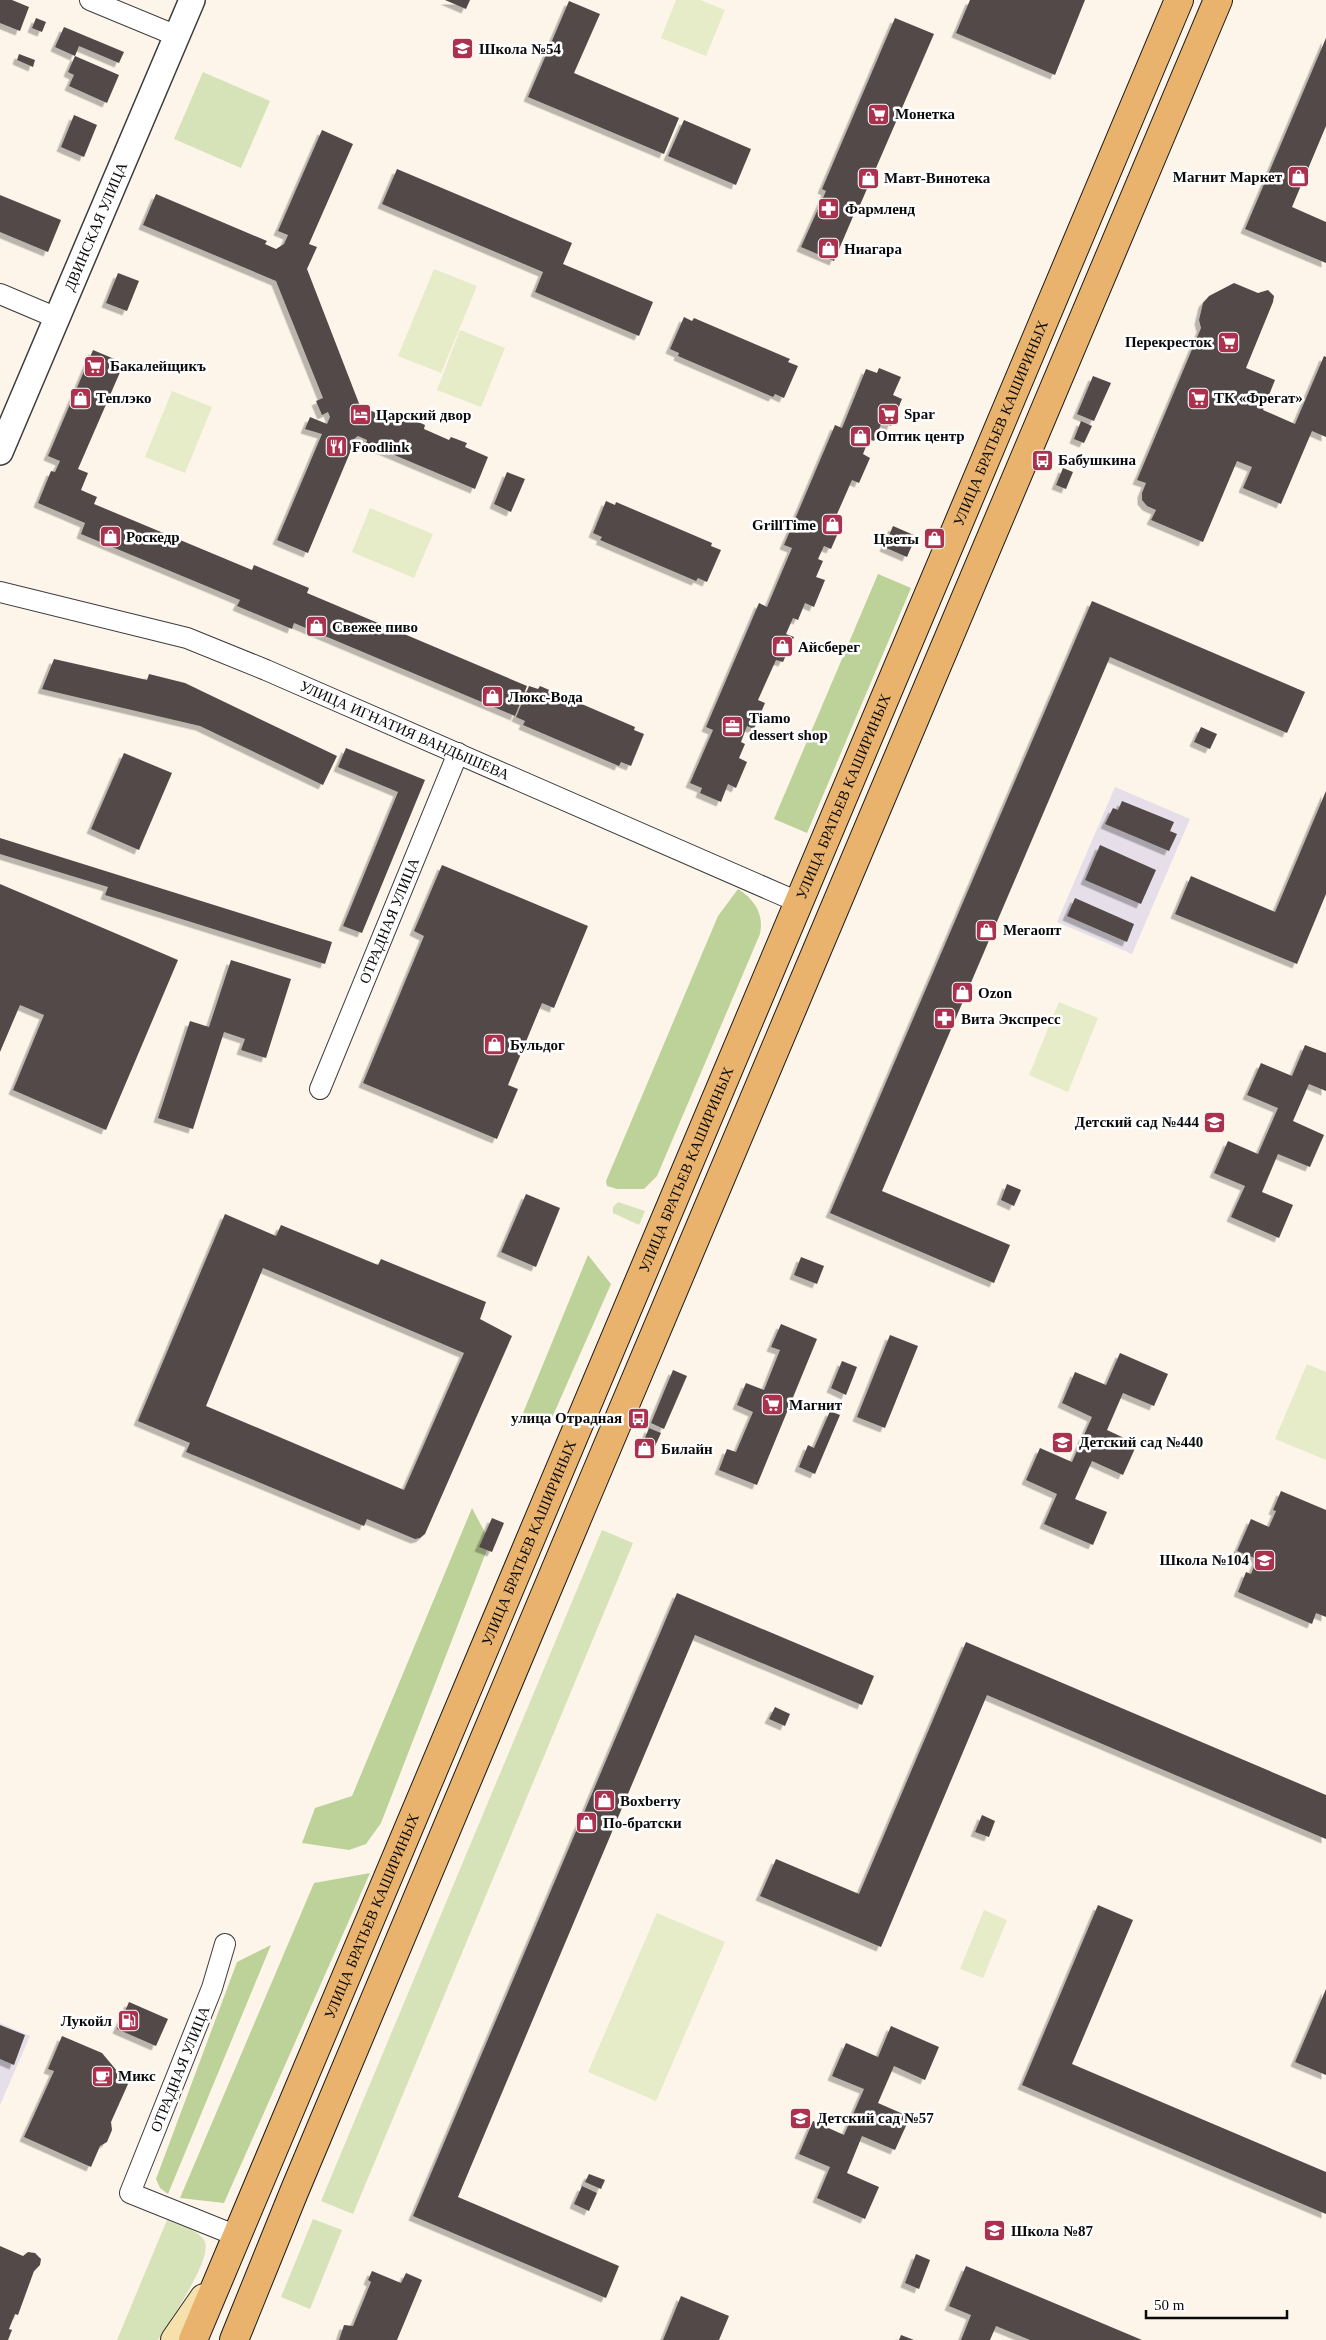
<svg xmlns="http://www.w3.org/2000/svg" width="1326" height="2340" viewBox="0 0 1326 2340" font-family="Georgia,serif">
<defs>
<filter id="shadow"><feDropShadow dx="-4.5" dy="4.5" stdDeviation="0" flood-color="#0004"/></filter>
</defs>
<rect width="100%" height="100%" fill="#fdf5ea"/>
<g fill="#e6dfe9">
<path d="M1115,787L1190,819L1132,954L1057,922Z"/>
<path d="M0,2023L30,2036L0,2105Z"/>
</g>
<g fill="#d6e3b8">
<path d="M203,72L270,101L241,168L174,139Z"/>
<path d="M618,1202L645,1211L639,1225L613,1213V1207Z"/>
<path d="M602,1530L633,1543L353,2214L321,2201Z"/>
<path d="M313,2219L342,2230L310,2309L281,2297Z"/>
<path d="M167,2220C178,2225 197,2229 204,2240C215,2257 168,2323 158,2340H117Z"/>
</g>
<g fill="#bdd299">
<path d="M878,574L911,588L807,833L774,819Z"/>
<path d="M738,889C755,900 764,914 760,934L657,1176L644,1189H617L607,1186L606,1181L718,916Z"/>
<path d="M588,1255L611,1284L551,1420L523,1413Z"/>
<path d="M472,1508L490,1542L381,1823L366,1844L349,1850L302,1843L315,1808L352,1796Z"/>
<path d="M370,1873L224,2203L180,2198L314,1883Z"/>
<path d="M271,1945L168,2194L160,2188L156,2179L237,1962Z"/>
</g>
<g fill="#e6ebc8">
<path d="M676,0H700L725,10L706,56L661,38Z"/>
<path d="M434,269L477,286L441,373L398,356Z"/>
<path d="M460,330L505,348L481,407L437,390Z"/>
<path d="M172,391L212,407L185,473L145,457Z"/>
<path d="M370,508L433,534L414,578L352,552Z"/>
<path d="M1059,1002L1098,1018L1068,1092L1029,1075Z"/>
<path d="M1307,1364L1326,1372V1460L1275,1439Z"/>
<path d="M984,1910L1007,1920L983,1978L960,1969Z"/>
<path d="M657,1913L725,1942L656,2101L588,2072Z"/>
</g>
<g fill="#524a48" fill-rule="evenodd" filter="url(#shadow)">
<path d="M0,0H12L29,7L20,31L0,23Z"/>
<path d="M445,0H470L466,9Z"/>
<path d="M970,0H1085L1055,75L956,33Z"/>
<path d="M569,1L600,14L574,73L679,118L664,154L528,97Z"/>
<path d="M36,18L46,22L42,32L32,28Z"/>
<path d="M895,18L934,34L860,205H858L834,261L801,247L826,191L822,189Z"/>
<path d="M64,27L124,52L119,63L79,46L75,56L55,47Z"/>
<path d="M1326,38V126L1292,207L1326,222V263L1245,229Z"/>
<path d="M19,54L35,60L33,67L17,60Z"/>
<path d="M75,56L119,75L107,103L69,86L74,75L68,72Z"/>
<path d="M74,115L97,125L84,157L61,147Z"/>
<path d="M684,120L751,149L736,185L668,156Z"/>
<path d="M322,130L353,144L309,244L317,247L307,269L360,406L379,414L380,410L399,418L400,414L425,425L424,429L449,440L451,437L467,443L465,447L488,457L475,489L366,443L367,440L358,436L350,442L354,443L308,553L277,540L322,434L305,429L310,417L327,424L330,417L328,412L322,415L316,401L323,398L276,281L143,225L156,194L267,241L265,244L276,249L284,244L288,235L278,231Z"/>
<path d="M397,169L572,243L563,264L653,302L639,336L535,292L543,272L382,204Z"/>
<path d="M0,195L61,220L48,252L0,232Z"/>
<path d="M118,273L139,281L127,311L106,303Z"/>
<path d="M1234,283L1258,293L1268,290L1274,296L1273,302L1246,368L1275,380L1263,410L1295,424L1324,356L1326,357V437L1312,431L1281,504L1243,488L1252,467L1237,461L1203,542L1151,520L1156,510L1147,506L1142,500V493L1146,483L1137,480L1201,328L1199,320L1203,303L1209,296Z"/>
<path d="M684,317L692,321L694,318L790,359L788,362L798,366L784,398L775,394L773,397L678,356L679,353L670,349Z"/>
<path d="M93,350L124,363L78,469L88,473L81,490L97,497L94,504L252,570L254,565L309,588L307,593L527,686L515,716L294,623L292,629L237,606L240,600L81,534L85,523L38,503L51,471L55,472L60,461L48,456Z"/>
<path d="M879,368L901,377L893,395L902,399L891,426L882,422L874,441L869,439L863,454L870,458L859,483L852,480L834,521L842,524L831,549L824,546L818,559L823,561L816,577L825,580L814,607L805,603L798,620L793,618L786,634L794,637L783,662L776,660L758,700L765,703L754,729L747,726L741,742L745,744L739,758L747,762L736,788L728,784L721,802L700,793L702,788L690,783L713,730L706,727L759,603L767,607L792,548L784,545L835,425L842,428L866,369L877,373Z"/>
<path d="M1093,376L1111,383L1094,421L1077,414Z"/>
<path d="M1081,421L1092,426L1084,443L1074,439Z"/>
<path d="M1063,468L1073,472L1066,489L1056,485Z"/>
<path d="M507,472L525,479L511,512L494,504Z"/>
<path d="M606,501L615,505L616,502L712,543L711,546L721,550L707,582L698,578L696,581L600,540L602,537L593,533Z"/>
<path d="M893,526L916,536L907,557L884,547Z"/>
<path d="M1092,601L1305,692L1287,733L1110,657L882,1191L1010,1245L994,1283L830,1213Z"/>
<path d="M54,659L147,680L149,674L185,683L337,756L323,785L200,726L42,689Z"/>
<path d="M529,686L538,689L540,686L635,727L634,730L644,734L631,766L621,762L619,766L523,725L525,721L516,717Z"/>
<path d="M1201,727L1217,734L1210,749L1194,742Z"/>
<path d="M346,748L425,780L362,933L343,926L398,792L338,767Z"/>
<path d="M124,753L172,773L139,850L91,829Z"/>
<path d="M1326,791V894L1297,964L1175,914L1191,876L1275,912Z"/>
<path d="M1122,801L1174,822L1170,831L1177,834L1169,851L1105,824L1113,808L1118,810Z"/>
<path d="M0,838L332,942L325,964L105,895L108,887L0,854Z"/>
<path d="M1100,845L1156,870L1141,904L1085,880Z"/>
<path d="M442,865L588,926L554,1008L542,1003L508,1085L518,1089L497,1139L363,1083L424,936L414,931Z"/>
<path d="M0,884L178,960L106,1130L13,1090L44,1015L20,1005L0,1052Z"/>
<path d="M1075,898L1134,924L1127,942L1067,916Z"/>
<path d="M231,960L291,979L266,1058L241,1050L245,1039L224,1032L193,1129L158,1118L190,1021L209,1027Z"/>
<path d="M1305,1045L1326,1053V1091L1309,1084L1293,1121L1324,1135L1310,1167L1278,1154L1262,1192L1293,1205L1279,1238L1231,1217L1245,1186L1214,1173L1228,1141L1258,1154L1278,1108L1247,1095L1261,1063L1292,1076Z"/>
<path d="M1007,1184L1021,1190L1014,1206L1001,1200Z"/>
<path d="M526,1194L560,1208L536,1267L501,1252Z"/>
<path d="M225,1214L276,1236L281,1225L378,1265L381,1259L486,1302L480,1319L512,1336L425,1534L420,1538L415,1539L367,1519L364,1526L186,1452L190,1443L138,1421ZM263,1268L464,1353L404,1490L206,1406Z"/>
<path d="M801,1257L824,1266L817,1284L794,1275Z"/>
<path d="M781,1324L817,1339L757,1485L719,1470L727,1449L736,1452L753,1412L737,1405L746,1383L764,1390L780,1350L771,1347Z"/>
<path d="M890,1335L918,1346L885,1428L857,1417Z"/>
<path d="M1120,1353L1168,1374L1154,1406L1123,1393L1107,1430L1137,1444L1123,1475L1092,1461L1075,1499L1107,1512L1093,1545L1044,1524L1057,1494L1026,1480L1040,1448L1072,1462L1092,1417L1062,1403L1075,1372L1106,1385Z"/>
<path d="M842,1361L857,1367L846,1395L831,1388Z"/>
<path d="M673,1370L687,1376L664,1429L651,1423Z"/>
<path d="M830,1411L840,1415L815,1474L799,1467L808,1445L814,1448Z"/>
<path d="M649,1428L661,1433L651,1455L640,1450Z"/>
<path d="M1281,1491L1326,1510V1617L1316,1613L1312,1624L1238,1592L1246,1572L1251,1574L1257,1559L1237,1551L1251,1519L1269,1527L1276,1511L1273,1510Z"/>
<path d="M492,1518L504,1523L492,1552L479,1547Z"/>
<path d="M677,1593L874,1676L862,1705L695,1635L458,2197L619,2266L606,2298L413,2216Z"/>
<path d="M966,1642L1326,1795V1839L987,1695L881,1947L760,1896L776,1859L859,1894Z"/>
<path d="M775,1707L790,1714L785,1726L769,1719Z"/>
<path d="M982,1815L995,1821L989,1837L975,1832Z"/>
<path d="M1098,1905L1133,1920L1072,2064L1326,2172V2214L1022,2085Z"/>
<path d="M1326,1989V2075L1295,2062Z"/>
<path d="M129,2002L168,2019L156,2046L117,2029Z"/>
<path d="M0,2025L25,2035L14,2065L0,2059Z"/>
<path d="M891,2026L939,2047L925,2080L894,2066L878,2103L910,2117L895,2150L862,2136L847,2173L879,2187L865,2219L817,2198L830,2167L799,2154L813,2121L844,2135L864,2089L832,2076L846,2043L878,2057Z"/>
<path d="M62,2036L102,2053L128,2084L111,2122L112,2130L107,2142L100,2146L91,2167L24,2137L54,2071L48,2069Z"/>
<path d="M589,2174L605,2180L601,2189L585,2182Z"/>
<path d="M582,2186L597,2193L589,2211L574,2204Z"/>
<path d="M0,2246L23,2256L28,2252L35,2253L41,2259L40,2265L34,2271L18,2315L15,2314L9,2329L12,2330L8,2340H0Z"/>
<path d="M916,2254L930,2260L919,2289L905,2283Z"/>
<path d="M966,2266L1142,2340H1030L996,2326L990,2340H961L971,2315L949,2306Z"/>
<path d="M372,2271L401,2283L406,2273L422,2280L397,2340H339L344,2325L353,2326L371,2282L368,2280Z"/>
<path d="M681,2296L729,2316L719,2340H663Z"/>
<path d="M901,2335L914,2340H899Z"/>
</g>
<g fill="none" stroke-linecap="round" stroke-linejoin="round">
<defs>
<g id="minor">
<path d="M90,0L177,36"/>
<path d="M0,294L57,318"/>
<path id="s1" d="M0,592L187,638L266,670L798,902"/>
<path id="s2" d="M320,1089L458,753"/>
<path d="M225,1944L212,1988L130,2193L237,2236"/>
</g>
<g id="tertiary">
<path id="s3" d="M0,452L192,0"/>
</g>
<path id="secondary" d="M175,2340L204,2298"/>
<g id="primary">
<path id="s4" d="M193,2340L1179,0"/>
<path d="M234,2340L294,2192L581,1509L1218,0"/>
</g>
</defs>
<use href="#minor" stroke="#3d3d3d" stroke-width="22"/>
<use href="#tertiary" stroke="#3d3d3d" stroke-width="28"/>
<use href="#secondary" stroke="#2c2c2c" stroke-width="30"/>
<use href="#primary" stroke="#1b1b1b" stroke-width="30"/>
<use href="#minor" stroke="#fff" stroke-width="20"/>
<use href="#tertiary" stroke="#fff" stroke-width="25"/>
<use href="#secondary" stroke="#f6e0ab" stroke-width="28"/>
<use href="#primary" stroke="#eab36d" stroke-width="28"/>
</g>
<defs>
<symbol id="school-square" viewBox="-11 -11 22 22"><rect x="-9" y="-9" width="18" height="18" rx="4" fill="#ab324f" stroke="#fff"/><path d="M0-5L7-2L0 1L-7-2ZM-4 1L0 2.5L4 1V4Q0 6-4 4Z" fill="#fff"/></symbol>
<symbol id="supermarket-square" viewBox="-11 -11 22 22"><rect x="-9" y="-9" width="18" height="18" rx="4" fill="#ab324f" stroke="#fff"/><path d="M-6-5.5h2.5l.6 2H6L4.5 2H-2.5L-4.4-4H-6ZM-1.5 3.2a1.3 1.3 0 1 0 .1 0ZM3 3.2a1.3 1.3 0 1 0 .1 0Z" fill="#fff"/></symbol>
<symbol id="shop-square" viewBox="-11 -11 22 22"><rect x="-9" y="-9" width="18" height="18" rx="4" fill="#ab324f" stroke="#fff"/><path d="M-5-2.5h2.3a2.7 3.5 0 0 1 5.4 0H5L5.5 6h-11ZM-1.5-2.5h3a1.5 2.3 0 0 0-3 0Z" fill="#fff"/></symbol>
<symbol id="pharmacy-square" viewBox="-11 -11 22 22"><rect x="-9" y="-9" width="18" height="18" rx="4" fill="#ab324f" stroke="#fff"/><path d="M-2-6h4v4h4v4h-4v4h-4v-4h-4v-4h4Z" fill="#fff"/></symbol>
<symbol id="hotel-square" viewBox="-11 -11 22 22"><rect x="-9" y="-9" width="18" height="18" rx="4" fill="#ab324f" stroke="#fff"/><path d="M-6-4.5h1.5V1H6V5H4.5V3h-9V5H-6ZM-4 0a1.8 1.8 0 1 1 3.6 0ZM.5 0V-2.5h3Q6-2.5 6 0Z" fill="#fff"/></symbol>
<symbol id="restaurant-square" viewBox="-11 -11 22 22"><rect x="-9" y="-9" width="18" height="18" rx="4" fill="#ab324f" stroke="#fff"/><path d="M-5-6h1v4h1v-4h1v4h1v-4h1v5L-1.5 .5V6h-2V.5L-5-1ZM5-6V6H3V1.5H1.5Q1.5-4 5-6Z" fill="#fff"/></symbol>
<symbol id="bus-square" viewBox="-11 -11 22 22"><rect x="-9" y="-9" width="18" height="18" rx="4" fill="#ab324f" stroke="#fff"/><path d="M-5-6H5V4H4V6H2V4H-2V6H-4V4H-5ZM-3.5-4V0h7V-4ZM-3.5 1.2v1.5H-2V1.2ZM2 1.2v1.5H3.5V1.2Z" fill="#fff"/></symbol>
<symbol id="office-square" viewBox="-11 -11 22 22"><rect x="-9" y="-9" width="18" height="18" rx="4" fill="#ab324f" stroke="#fff"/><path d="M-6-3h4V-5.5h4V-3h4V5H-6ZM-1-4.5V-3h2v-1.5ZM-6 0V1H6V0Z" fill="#fff"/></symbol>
<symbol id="fuel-square" viewBox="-11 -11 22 22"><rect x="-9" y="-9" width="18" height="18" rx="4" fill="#ab324f" stroke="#fff"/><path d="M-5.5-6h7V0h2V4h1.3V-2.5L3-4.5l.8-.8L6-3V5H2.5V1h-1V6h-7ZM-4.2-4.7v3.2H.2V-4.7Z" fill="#fff"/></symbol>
<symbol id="cafe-square" viewBox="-11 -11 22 22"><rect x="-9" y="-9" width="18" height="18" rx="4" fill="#ab324f" stroke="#fff"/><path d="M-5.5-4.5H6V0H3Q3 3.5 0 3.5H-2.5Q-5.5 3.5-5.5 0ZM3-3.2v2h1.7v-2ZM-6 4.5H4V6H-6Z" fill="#fff"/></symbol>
</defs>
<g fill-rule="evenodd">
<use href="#school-square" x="450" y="36" width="25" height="25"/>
<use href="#supermarket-square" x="866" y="102" width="25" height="25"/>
<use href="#shop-square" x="1286" y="164" width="25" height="25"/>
<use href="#shop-square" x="856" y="166" width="25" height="25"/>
<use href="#pharmacy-square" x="816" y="196" width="25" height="25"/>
<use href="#shop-square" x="816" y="236" width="25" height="25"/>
<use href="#supermarket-square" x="1216" y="330" width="25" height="25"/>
<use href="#supermarket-square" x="82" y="354" width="25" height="25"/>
<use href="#shop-square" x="68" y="386" width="25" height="25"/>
<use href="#supermarket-square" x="1186" y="386" width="25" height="25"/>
<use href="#supermarket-square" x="876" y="402" width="25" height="25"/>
<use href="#hotel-square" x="348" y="402" width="25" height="25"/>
<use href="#shop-square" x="848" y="424" width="25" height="25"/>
<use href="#restaurant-square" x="324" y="434" width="25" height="25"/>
<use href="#bus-square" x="1030" y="448" width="25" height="25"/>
<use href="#shop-square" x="820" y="512" width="25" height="25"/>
<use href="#shop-square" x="98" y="524" width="25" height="25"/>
<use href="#shop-square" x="922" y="526" width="25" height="25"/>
<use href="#shop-square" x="304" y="614" width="25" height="25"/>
<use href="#shop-square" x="770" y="634" width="25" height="25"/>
<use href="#shop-square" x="480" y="684" width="25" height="25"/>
<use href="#office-square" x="720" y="714" width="25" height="25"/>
<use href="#shop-square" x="974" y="918" width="25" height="25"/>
<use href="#shop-square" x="950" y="980" width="25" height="25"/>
<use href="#pharmacy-square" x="932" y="1006" width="25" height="25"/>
<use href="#shop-square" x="482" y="1032" width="25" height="25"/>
<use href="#school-square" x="1202" y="1110" width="25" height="25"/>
<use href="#supermarket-square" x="760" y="1392" width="25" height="25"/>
<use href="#bus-square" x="626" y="1406" width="25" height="25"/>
<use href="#school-square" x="1050" y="1430" width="25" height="25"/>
<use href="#shop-square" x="632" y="1436" width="25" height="25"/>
<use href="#school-square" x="1252" y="1548" width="25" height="25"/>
<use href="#shop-square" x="592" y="1788" width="25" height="25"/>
<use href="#shop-square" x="574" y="1810" width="25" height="25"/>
<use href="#fuel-square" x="116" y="2008" width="25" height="25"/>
<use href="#cafe-square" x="90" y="2064" width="25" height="25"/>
<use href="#school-square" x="788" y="2106" width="25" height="25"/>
<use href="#school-square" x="982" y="2218" width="25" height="25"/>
</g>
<g text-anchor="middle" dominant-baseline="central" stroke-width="5" stroke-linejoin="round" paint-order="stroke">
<g font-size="15" font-weight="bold" fill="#0a0a0a" stroke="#fff" text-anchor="start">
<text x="479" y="49">Школа №54</text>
<text x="895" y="114">Монетка</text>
<text x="1282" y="177" text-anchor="end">Магнит Маркет</text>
<text x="884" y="178">Мавт-Винотека</text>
<text x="845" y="209">Фармленд</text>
<text x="844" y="249">Ниагара</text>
<text x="1212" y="342" text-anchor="end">Перекресток</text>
<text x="110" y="366">Бакалейщикъ</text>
<text x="96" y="398">Теплэко</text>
<text x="1214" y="398">ТК «Фрегат»</text>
<text x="904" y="414">Spar</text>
<text x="376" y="415">Царский двор</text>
<text x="876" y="436">Оптик центр</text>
<text x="352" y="447">Foodlink</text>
<text x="1058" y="460">Бабушкина</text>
<text x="816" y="525" text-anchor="end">GrillTime</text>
<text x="126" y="537">Роскедр</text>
<text x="919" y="539" text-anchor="end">Цветы</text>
<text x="332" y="627">Свежее пиво</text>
<text x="798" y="647">Айсберег</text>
<text x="508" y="697">Люкс-Вода</text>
<text x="749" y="718">Tiamo<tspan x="749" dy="17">dessert shop</tspan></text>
<text x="1003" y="930">Мегаопт</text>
<text x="978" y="993">Ozon</text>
<text x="961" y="1019">Вита Экспресс</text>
<text x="510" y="1045">Бульдог</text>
<text x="1199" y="1122" text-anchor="end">Детский сад №444</text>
<text x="789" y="1405">Магнит</text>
<text x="622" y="1418" text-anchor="end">улица Отрадная</text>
<text x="1079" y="1442">Детский сад №440</text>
<text x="661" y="1449">Билайн</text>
<text x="1249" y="1560" text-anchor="end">Школа №104</text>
<text x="620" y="1801">Boxberry</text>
<text x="603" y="1823">По-братски</text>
<text x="112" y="2021" text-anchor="end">Лукойл</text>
<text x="118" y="2076">Микс</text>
<text x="817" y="2118">Детский сад №57</text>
<text x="1011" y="2231">Школа №87</text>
</g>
<g font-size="15" fill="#0a0a0a" stroke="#fff">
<text stroke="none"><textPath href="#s3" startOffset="245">ДВИНСКАЯ УЛИЦА</textPath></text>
<text stroke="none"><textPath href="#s4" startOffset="2080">УЛИЦА БРАТЬЕВ КАШИРИНЫХ</textPath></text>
<text stroke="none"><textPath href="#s1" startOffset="429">УЛИЦА ИГНАТИЯ ВАНДЫШЕВА</textPath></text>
<text stroke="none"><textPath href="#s4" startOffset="1675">УЛИЦА БРАТЬЕВ КАШИРИНЫХ</textPath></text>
<text stroke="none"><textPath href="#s2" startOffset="182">ОТРАДНАЯ УЛИЦА</textPath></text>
<text stroke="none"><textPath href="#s4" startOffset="1270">УЛИЦА БРАТЬЕВ КАШИРИНЫХ</textPath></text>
<text stroke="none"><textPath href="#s4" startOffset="865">УЛИЦА БРАТЬЕВ КАШИРИНЫХ</textPath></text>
<text stroke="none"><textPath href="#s4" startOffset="460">УЛИЦА БРАТЬЕВ КАШИРИНЫХ</textPath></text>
<text transform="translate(180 2069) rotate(-68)">ОТРАДНАЯ УЛИЦА</text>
</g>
</g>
<path d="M1146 2310v8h141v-8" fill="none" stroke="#0a0a0a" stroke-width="2.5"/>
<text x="1154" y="2310" font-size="15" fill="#0a0a0a" stroke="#ffffff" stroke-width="4" paint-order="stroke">50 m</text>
</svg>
